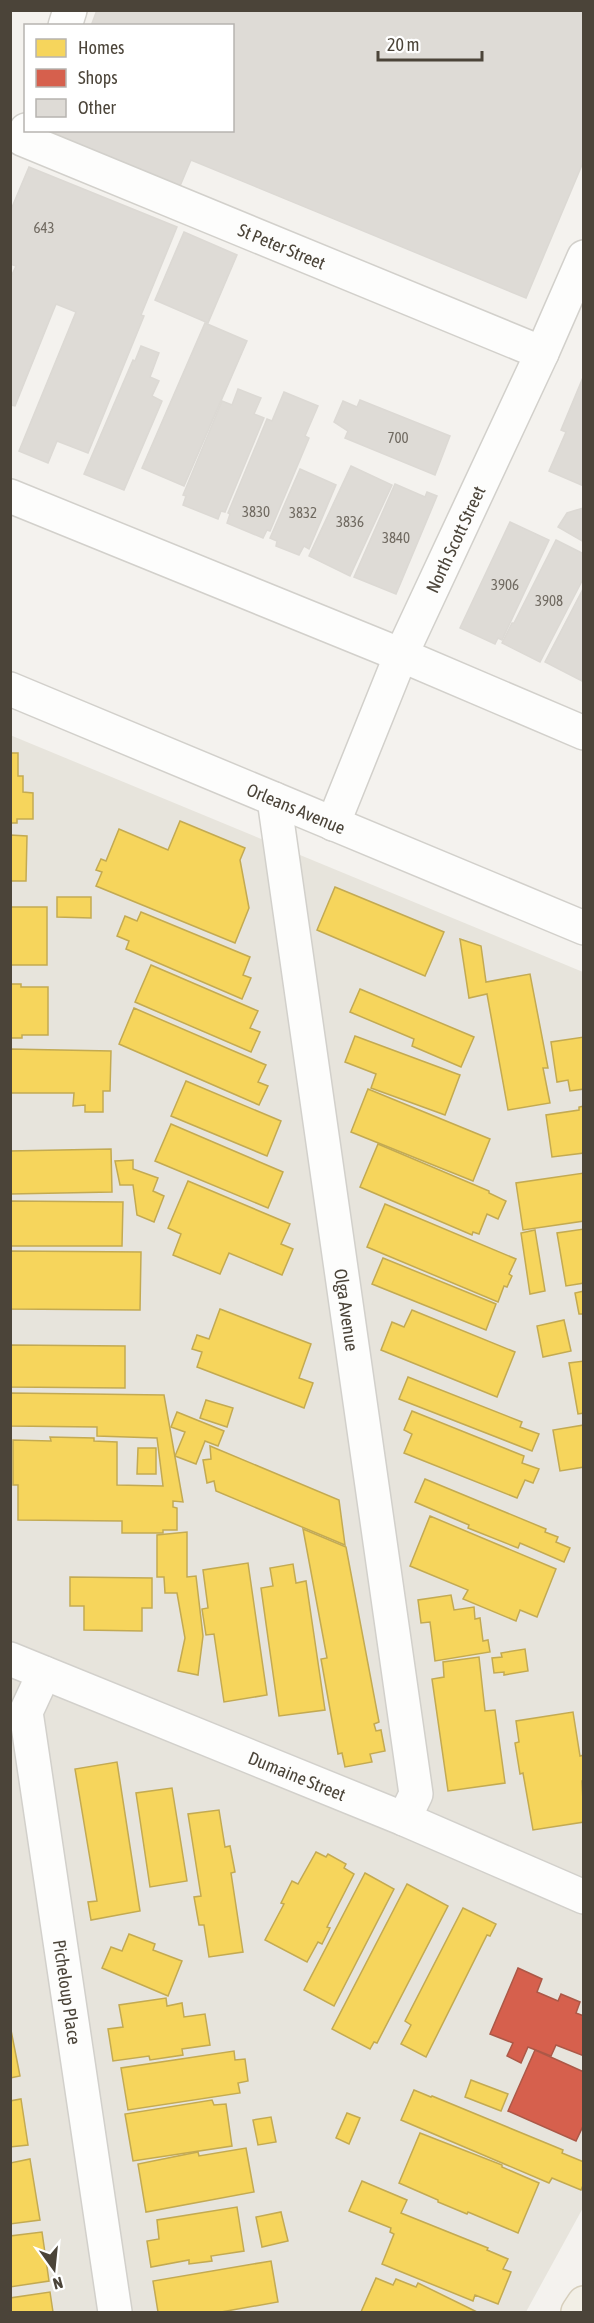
<svg xmlns="http://www.w3.org/2000/svg" width="594" height="2323" viewBox="0 0 594 2323" font-family="'Asap Condensed',sans-serif">
<rect width="100%" height="100%" fill="#f4f2ee"/>
<path fill="#e7e4dc" d="M10,735L583,972L584,2206L526,2312H11Z"/>
<g fill="#f6d55c" stroke="#c3aa52" stroke-width="1.5">
<path d="M10,753H18V776H23V792L33,793V819H17V823H10Z"/>
<path d="M180,821L245,848L240,860L249,908L235,943L96,886L102,872L96,870L101,859L106,861L119,829L168,850Z"/>
<path d="M10,835L27,836L26,881H10Z"/>
<path d="M335,887L444,932L425,976L317,930Z"/>
<path d="M57,897H91V918L57,917Z"/>
<rect x="10" y="907" width="37" height="58"/>
<path d="M141,912L250,957L243,975L251,978L242,999L126,949L129,941L117,936L125,916L137,921Z"/>
<path d="M460,939L481,946L486,982L530,974L548,1068H543L550,1103L508,1110L487,994L469,998Z"/>
<path d="M151,965L258,1011L250,1028L260,1032L251,1052L135,1002Z"/>
<path d="M10,984H21V987H48V1035H22V1038H10Z"/>
<path d="M360,989L474,1037L461,1067L412,1046L414,1039L350,1012Z"/>
<path d="M134,1008L266,1065L258,1082L268,1086L259,1105L119,1044Z"/>
<path d="M355,1036L460,1075L445,1115L371,1088L376,1074L345,1062Z"/>
<path d="M584,1037V1089L570,1091L568,1080L557,1082L551,1042Z"/>
<path d="M10,1049L111,1051L110,1091H103V1112H85V1105L73,1106L74,1093H10Z"/>
<path d="M186,1081L281,1121L267,1156L171,1116Z"/>
<path d="M368,1089L490,1139L473,1181L351,1132Z"/>
<path d="M584,1106V1153L552,1157L546,1115L579,1110V1107Z"/>
<path d="M171,1124L283,1172L268,1208L155,1161Z"/>
<path d="M378,1144L489,1191V1193L506,1201L498,1219L487,1214L479,1234L473,1232L472,1235L360,1187Z"/>
<path d="M111,1149L112,1192L10,1194V1151Z"/>
<path d="M133,1160V1169L158,1178L153,1191L164,1196L154,1222L137,1215L133,1185H120L115,1161Z"/>
<path d="M584,1173V1221L523,1230L516,1183Z"/>
<path d="M188,1181L290,1224L281,1244L293,1249L282,1275L229,1253L220,1274L173,1255L181,1234L168,1228Z"/>
<path d="M10,1201L123,1202L122,1246H10Z"/>
<path d="M385,1204L516,1259L509,1274L512,1276L507,1287L504,1286L498,1302L367,1247Z"/>
<path d="M584,1229V1283L566,1286L557,1233Z"/>
<path d="M535,1230L545,1291L530,1294L521,1233Z"/>
<path d="M10,1251L141,1252L140,1310L10,1309Z"/>
<path d="M383,1258L496,1304L486,1330L372,1284Z"/>
<path d="M584,1291V1314H579L575,1293Z"/>
<path d="M220,1309L311,1344L299,1378L313,1383L304,1408L197,1367L202,1352L192,1349L197,1335L209,1339Z"/>
<path d="M412,1310L515,1352L497,1397L381,1350L392,1322L404,1327Z"/>
<path d="M564,1320L571,1351L543,1357L537,1326Z"/>
<path d="M10,1345L125,1346V1388L10,1387Z"/>
<path d="M584,1361V1413L578,1414L569,1363Z"/>
<path d="M408,1377L522,1422L520,1427L539,1434L532,1451L399,1399Z"/>
<path d="M10,1393L164,1395L183,1502L173,1501V1507L177,1508V1530H163V1533H122V1521L18,1520V1485H13V1440L51,1441L50,1437L94,1438V1441L117,1442V1485L163,1486L157,1438L97,1436V1427L10,1426Z"/>
<path d="M206,1400L233,1408L227,1427L200,1418Z"/>
<path d="M412,1411L524,1456L522,1463L539,1469L533,1483L525,1480L517,1498L404,1453L412,1434L404,1430Z"/>
<path d="M177,1412L224,1431L218,1446L205,1441L196,1464L175,1456L185,1432L171,1427Z"/>
<path d="M584,1425V1467L560,1471L553,1430Z"/>
<path d="M210,1446L339,1500L345,1545L216,1491L214,1481L207,1483L203,1460L211,1459Z"/>
<path d="M138,1448H156V1474H137Z"/>
<path d="M425,1479L546,1529L545,1532L558,1537L556,1542L570,1548L564,1562L520,1543L518,1548L468,1528L469,1525L415,1502Z"/>
<path d="M430,1516L556,1569L537,1617L520,1610L516,1621L463,1599L468,1590L410,1566Z"/>
<path d="M303,1529L346,1547L379,1722L374,1724L376,1731L381,1730L385,1751L370,1754L372,1762L345,1767L342,1753L338,1754L321,1659L327,1658Z"/>
<path d="M187,1532V1577L196,1576L203,1636L198,1675L178,1671L185,1638L177,1593H165L164,1577H157V1535Z"/>
<path d="M248,1563L267,1695L224,1702L214,1634L206,1635L202,1609L208,1608L203,1570Z"/>
<path d="M293,1564L296,1583L306,1581L325,1710L279,1716L261,1588L273,1586L270,1568Z"/>
<path d="M70,1577L152,1578V1608H142V1631L84,1630V1606H70Z"/>
<path d="M451,1595L454,1610L474,1607L475,1619L480,1618L483,1641L488,1640L490,1652L435,1661L430,1622L421,1623L418,1600Z"/>
<path d="M525,1649L528,1671L504,1675V1672L494,1673L492,1658L502,1657L501,1653Z"/>
<path d="M479,1657L485,1711L495,1710L505,1783L448,1791L432,1679L444,1677L443,1662Z"/>
<path d="M573,1712L580,1756L584,1755V1781H582L584,1822L533,1830L523,1773L520,1774L515,1743L519,1742L516,1721Z"/>
<path d="M117,1762L140,1911L91,1920L88,1902L97,1901L75,1769Z"/>
<path d="M172,1788L187,1881L150,1887L136,1793Z"/>
<path d="M219,1810L225,1847L230,1846L235,1872L231,1873L243,1952L209,1957L204,1925H199L194,1897L201,1896L188,1814Z"/>
<path d="M316,1852L326,1857L328,1854L346,1864L344,1868L354,1874L327,1927L330,1928L322,1944L318,1942L307,1962L265,1940L284,1904L281,1903L292,1881L298,1884Z"/>
<path d="M365,1873L394,1889L334,2006L304,1990Z"/>
<path d="M407,1884L448,1906L377,2043L374,2042L370,2049L332,2029Z"/>
<path d="M463,1908L496,1924L490,1936L487,1935L426,2057L401,2044L411,2025L405,2021Z"/>
<path d="M129,1934L155,1944L153,1950L182,1961L168,1996L102,1968L111,1947L122,1951Z"/>
<path d="M166,1998L167,2006L182,2003L184,2017L205,2014L210,2045L182,2049L183,2055L150,2060L149,2056L113,2061L108,2029L123,2027L119,2005Z"/>
<path d="M10,2025L20,2076L10,2078Z"/>
<path d="M234,2051L235,2060L245,2059L248,2081L238,2083L240,2093L128,2110L121,2068Z"/>
<path d="M471,2080L508,2094L501,2111L465,2097Z"/>
<path d="M414,2090L431,2097L432,2096L563,2150L562,2153L584,2162V2183L581,2190L552,2178L549,2183L401,2120Z"/>
<path d="M21,2099L28,2145L10,2147V2101Z"/>
<path d="M212,2100L214,2105L226,2104L232,2146L133,2161L125,2114Z"/>
<path d="M347,2113L360,2118L349,2144L336,2138Z"/>
<path d="M271,2117L276,2142L258,2145L253,2120Z"/>
<path d="M420,2133L502,2165V2167L539,2183L518,2233L468,2212L467,2214L438,2202V2200L399,2183Z"/>
<path d="M246,2148L254,2192L146,2212L138,2164L198,2152L199,2156Z"/>
<path d="M30,2159L40,2220L10,2224V2163Z"/>
<path d="M362,2181L407,2200L401,2213L488,2248L487,2250L508,2259L503,2269L511,2272L498,2304L475,2295L473,2301L382,2264L394,2234L390,2232L391,2228L349,2211Z"/>
<path d="M237,2207L244,2251L211,2256L212,2261L189,2264V2260L151,2267L147,2241L159,2239L157,2220Z"/>
<path d="M281,2212L288,2241L262,2247L256,2217Z"/>
<path d="M42,2232L49,2281L10,2287V2236Z"/>
<path d="M271,2261L278,2302L221,2312H158L153,2281Z"/>
<path d="M376,2278L393,2285L396,2279L416,2287L418,2283L477,2312H361Z"/>
<path d="M50,2292L53,2312H10V2298Z"/>
</g>
<g fill="#d6604d" stroke="#ac5847" stroke-width="1.5">
<path d="M518,1968L542,1979L537,1992L558,2001L561,1994L580,2002L576,2013L584,2016V2056L556,2045L551,2056L528,2047L521,2063L507,2056L513,2043L490,2034Z"/>
<path d="M535,2050L584,2072V2124L576,2141L508,2111Z"/>
</g>
<g fill="#dedbd6" stroke="#dcd9d4" stroke-width="1.5">
<path d="M97,10H584V160L526,298L191,160L180,186L47,131L232,130V26H91Z"/>
<path d="M29,167L177,227L141,315L144,316L88,453L57,441L48,463L19,451L76,312L56,304L15,406L10,405V279L16,266L10,264V212Z"/>
<path d="M184,232L237,255L208,323L155,300Z"/>
<path d="M205,323L247,341L184,486L142,468Z"/>
<path d="M141,346L159,353L150,377L159,381L152,396L162,401L124,490L84,474L133,360L135,361Z"/>
<path d="M584,375V486L549,471L566,432L561,430Z"/>
<path d="M238,389L261,398L254,414L264,418L225,512L221,511L218,519L183,505L186,496L183,495L222,401L232,405Z"/>
<path d="M284,392L318,406L305,436L309,438L270,531L267,530L263,538L227,523L230,514L228,513L267,419L272,421Z"/>
<path d="M360,400L450,436L435,475L345,438L348,431L334,422L343,401L357,407Z"/>
<path d="M351,466L392,485L350,576L309,556Z"/>
<path d="M300,469L336,485L309,549L304,546L299,555L276,546L277,541L270,538Z"/>
<path d="M395,484L425,497L427,492L437,496L396,594L354,577Z"/>
<path d="M583,508L584,509V542L558,527L567,513Z"/>
<path d="M510,522L549,540L502,640L498,638L495,644L460,628Z"/>
<path d="M556,540L584,554V577L540,662L502,643L512,623H514Z"/>
<path d="M584,587V682L545,662Z"/>
</g>
<g fill="none" stroke-linecap="round" stroke-linejoin="round">
<defs>
<g id="minor">
<path d="M65,26L70,10"/>
<path id="s1" d="M26,130L22,139L542,353"/>
<path d="M10,496L401,655L584,733"/>
<path id="s2" d="M10,689L584,928"/>
<path id="s3" d="M274,799L416,1794L404,1819"/>
<path id="s4" d="M333,824L401,655L542,353L584,257"/>
<path id="s5" d="M10,1659L404,1819L584,1897"/>
<path id="s6" d="M44,1673L26,1712L115,2312"/>
</g>
<path id="major" d="M578,2312L584,2303"/>
</defs>
<use href="#minor" stroke="#d2d0cb" stroke-width="36"/>
<use href="#major" stroke="#d6cebb" stroke-width="36"/>
<use href="#minor" stroke="#fdfdfc" stroke-width="33"/>
<use href="#major" stroke="#f2efe6" stroke-width="33"/>
</g>
<g text-anchor="middle" dominant-baseline="central" stroke-width="6" stroke-linejoin="round" paint-order="stroke">
<g font-size="15" fill="#706a61">
<text x="44" y="227">643</text>
<text x="398" y="437">700</text>
<text x="256" y="511">3830</text>
<text x="303" y="512">3832</text>
<text x="350" y="521">3836</text>
<text x="396" y="537">3840</text>
<text x="505" y="584">3906</text>
<text x="549" y="600">3908</text>
</g>
<g font-size="18" fill="#4b4439" stroke="#fff">
<text stroke="none"><textPath href="#s1" startOffset="291">St Peter Street</textPath></text>
<text stroke="none"><textPath href="#s4" startOffset="310">North Scott Street</textPath></text>
<text stroke="none"><textPath href="#s2" startOffset="310">Orleans Avenue</textPath></text>
<text stroke="none"><textPath href="#s3" startOffset="516">Olga Avenue</textPath></text>
<text stroke="none"><textPath href="#s5" startOffset="310">Dumaine Street</textPath></text>
<text stroke="none"><textPath href="#s6" startOffset="326">Picheloup Place</textPath></text>
</g>
</g>
<rect width="594" height="2323" fill="none" stroke="#4b4439" stroke-width="24"/>
<rect x="24" y="24" width="210" height="108" fill="#ffffff" stroke="#b7b4b0" stroke-width="1.5"/>
<rect x="36" y="39" width="30" height="18" fill="#f6d55c" stroke="#b7b4b0" stroke-width="1.5"/>
<text x="78" y="54" font-size="18" fill="#4b4439">Homes</text>
<rect x="36" y="69" width="30" height="18" fill="#d6604d" stroke="#b7b4b0" stroke-width="1.5"/>
<text x="78" y="84" font-size="18" fill="#4b4439">Shops</text>
<rect x="36" y="99" width="30" height="18" fill="#dedbd6" stroke="#b7b4b0" stroke-width="1.5"/>
<text x="78" y="114" font-size="18" fill="#4b4439">Other</text>
<g transform="translate(54 2269) rotate(165)" stroke="#ffffff" stroke-width="4.5" paint-order="stroke">
<path d="M0-4.5L10 22L0 15L-10 22Z" fill="#4b4439"/>
<text y="-9" font-size="16" font-weight="bold" text-anchor="middle" fill="#4b4439">N</text>
</g>
<path d="M378 51v9h104v-9" fill="none" stroke="#4b4439" stroke-width="3"/>
<text x="387" y="51" font-size="18" fill="#4b4439" stroke="#ffffff" stroke-width="4.5" paint-order="stroke">20 m</text>
</svg>
